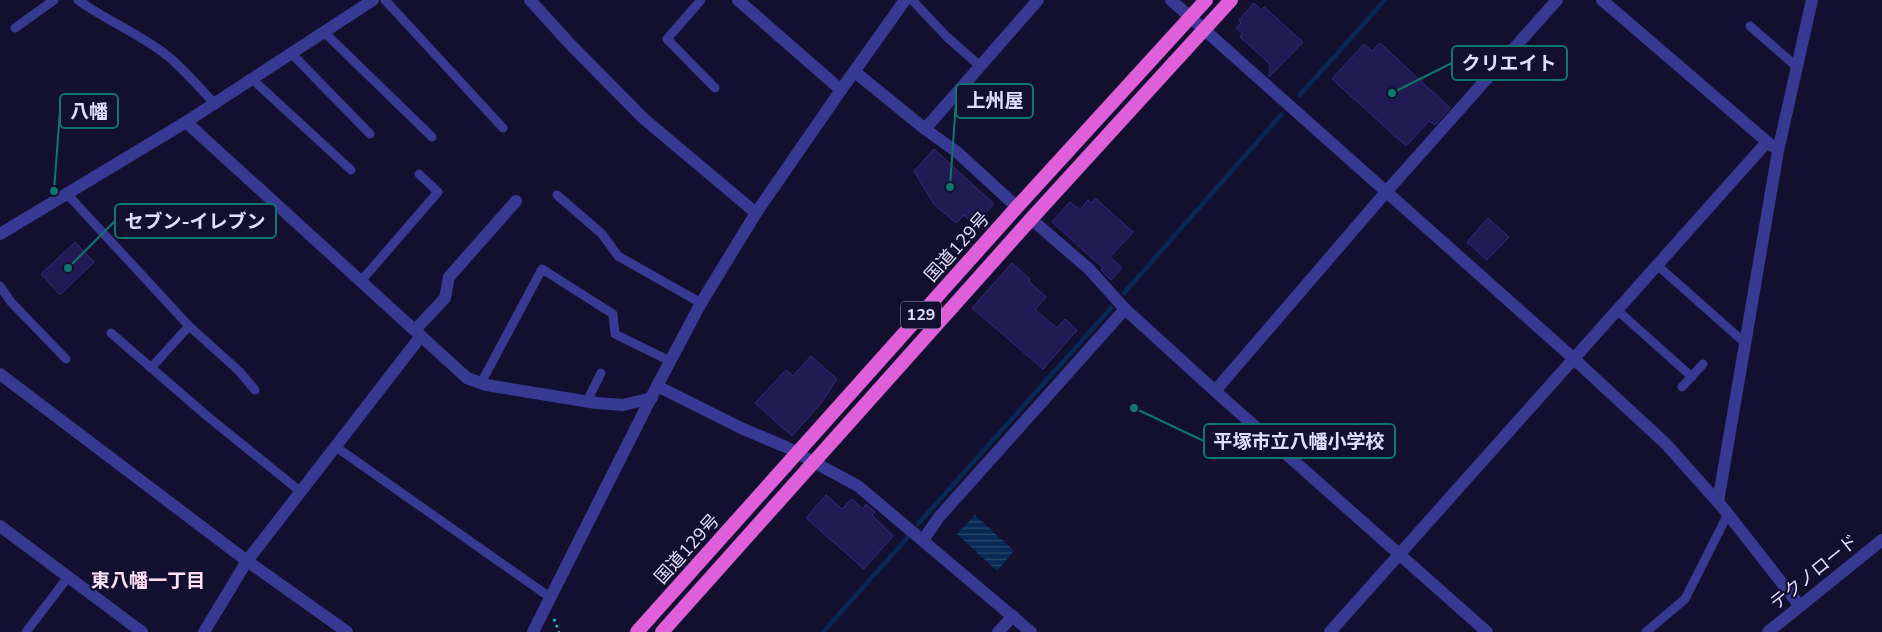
<svg xmlns="http://www.w3.org/2000/svg" width="1882" height="632" viewBox="0 0 1882 632" font-family="'Nunito Sans','Noto Sans JP',sans-serif">
<defs>
<pattern id="water-rules" width="6" height="5" patternUnits="userSpaceOnUse" patternTransform="scale(1.25)"><rect width="6" height="5" fill="#082955"/><path d="M0 2.5h6" fill="none" stroke="#2c486e"/></pattern>
</defs>
<rect width="100%" height="100%" fill="#13102f"/>
<path fill="url(#water-rules)" d="M975,515L1014,551L997,571L957,534Z"/>
<g fill="none" stroke-linecap="round" stroke-linejoin="round">
<g stroke="#082955" stroke-width="4.5">
<path d="M1300,95L1385,0"/>
<path d="M1124,293L1281,115"/>
<path d="M918,524L1111,308"/>
<path d="M823,632L908,537"/>
</g>
</g>
<g fill="#221a52" stroke="#362a80">
<path d="M1254,3L1261,10L1264,7L1303,42L1269,77L1270,64L1240,37L1242,33L1236,28L1241,23L1239,20Z"/>
<path d="M1380,43L1450,108L1435,125L1429,121L1406,146L1332,79L1364,44L1372,51Z"/>
<path d="M934,149L994,204L975,225L964,215L956,223L934,204L914,171Z"/>
<path d="M1095,198L1133,232L1110,257L1122,268L1111,280L1101,270L1103,268L1052,222L1070,202L1080,210L1088,200L1092,203Z"/>
<path d="M1488,218L1509,237L1487,260L1467,242Z"/>
<path d="M75,242L94,262L60,295L41,274Z"/>
<path d="M1012,263L1030,279L1029,281L1046,297L1035,310L1057,328L1065,319L1077,330L1043,369L972,308Z"/>
<path d="M811,356L837,379L822,402L792,436L755,403L786,370L793,376Z"/>
<path d="M826,495L842,509L852,499L863,509L866,504L875,512L872,515L893,536L864,569L806,518Z"/>
</g>
<g fill="none" stroke-linecap="round" stroke-linejoin="round">
<path stroke="#26cbb7" stroke-width="2.5" stroke-dasharray="2.5 4" stroke-linecap="butt" d="M554,619L559,632"/>
<g stroke="#373992" stroke-width="9">
<path d="M78,0C107,21 141,34 169,57C185,71 200,88 214,103"/>
<path d="M385,0L503,128"/>
<path d="M701,0L667,39L715,88"/>
<path d="M912,0L947,37L980,66"/>
<path d="M1750,26L1797,67"/>
<path d="M15,28L54,0"/>
<path d="M324,32L432,137"/>
<path d="M291,53L370,134"/>
<path d="M252,79L351,170"/>
<path d="M67,194L189,326L239,371L255,390"/>
<path d="M557,195L602,234L618,256L701,303"/>
<path d="M1657,265L1745,343"/>
<path d="M361,281L438,192L419,174"/>
<path d="M0,286L11,302L66,359"/>
<path d="M1617,310L1692,377"/>
<path d="M111,333L207,416L301,492"/>
<path d="M151,368L189,326"/>
<path d="M481,383L542,269L613,314L615,334L670,361"/>
<path d="M1682,387L1703,364"/>
<path d="M587,401L601,373"/>
<path d="M336,447L551,598"/>
<path d="M26,632L68,577"/>
<path d="M1646,632L1685,599L1728,514"/>
</g>
<g stroke="#373992" stroke-width="12">
<path d="M530,0L570,44L643,118L756,213"/>
<path d="M738,0L841,90"/>
<path d="M1602,0L1772,146"/>
<path d="M855,72L925,129L957,152L1017,207"/>
<path d="M186,122L467,378L486,385L596,403L623,405L652,398"/>
<path d="M925,129L1038,0"/>
<path d="M1031,219L1089,269L1125,309L1215,391L1487,632"/>
<path d="M415,330L445,298L449,277L516,201"/>
<path d="M0,374L247,561L347,632"/>
<path d="M657,386L741,428L786,447L858,486L1031,632"/>
<path d="M1215,391L1386,192L1557,0"/>
<path d="M1718,502L1778,151L1812,0"/>
<path d="M0,526L142,632"/>
<path d="M923,540L939,517L1125,309"/>
<path d="M204,632L247,561L421,336"/>
<path d="M533,632L657,386L701,303L756,213L841,90L905,0"/>
<path d="M998,632L1013,616"/>
<path d="M1330,632L1767,142"/>
</g>
<g stroke="#373992" stroke-width="12">
<path d="M1171,0L1573,358L1666,444L1724,509L1800,606"/>
<path d="M0,234L186,122L373,0"/>
<path d="M1768,632L1882,540"/>
</g>
<g stroke="#de5fd9" stroke-width="14">
<path d="M637,632L1017,207L1206,0"/>
<path d="M662,632L1031,219L1231,0"/>
</g>
</g>
<g text-anchor="middle" dominant-baseline="central" stroke-width="4.5" stroke-linejoin="round" paint-order="stroke">
<rect fill="#13102f" stroke="#a2a0c1" stroke-width="1" x="901" y="301.5" width="40" height="27" rx="4"/>
<g font-size="16" font-weight="bold" fill="#e0deff">
<text x="921" y="315">129</text>
</g>
<g font-size="18" fill="#e0deff" stroke="#13102f">
<text transform="translate(957 247) rotate(-48)">国道129号</text>
<text transform="translate(687 549) rotate(-48)">国道129号</text>
<text transform="translate(1814 572) rotate(-39)">テクノロード</text>
</g>
<g font-size="19" font-weight="bold" fill="#ffe0f6" stroke="#13102f">
<text x="148" y="581">東八幡一丁目</text>
</g>
</g>
<path fill="none" stroke="#0f766e" stroke-width="2" d="M1392 93L1452 63M950 187L956 101M54 191L60 111M68 268L115 221M1134 408L1204 441"/>
<g fill="#0f766e" stroke="#13102f" stroke-width="2">
<circle cx="1392" cy="93" r="5"/>
<circle cx="950" cy="187" r="5"/>
<circle cx="54" cy="191" r="5"/>
<circle cx="68" cy="268" r="5"/>
<circle cx="1134" cy="408" r="5"/>
</g>
<g fill="#13102f" stroke="#0f766e" stroke-width="2">
<rect x="1452" y="46" width="115" height="34" rx="5"/>
<rect x="956" y="84" width="77" height="34" rx="5"/>
<rect x="60" y="94" width="58" height="34" rx="5"/>
<rect x="115" y="204" width="161" height="34" rx="5"/>
<rect x="1204" y="424" width="191" height="34" rx="5"/>
</g>
<g font-size="19" text-anchor="middle" font-weight="bold" fill="#e0deff">
<text x="1509" y="70">クリエイト</text>
<text x="995" y="107">上州屋</text>
<text x="89" y="118">八幡</text>
<text x="195" y="228">セブン-イレブン</text>
<text x="1299" y="448">平塚市立八幡小学校</text>
</g>
</svg>
